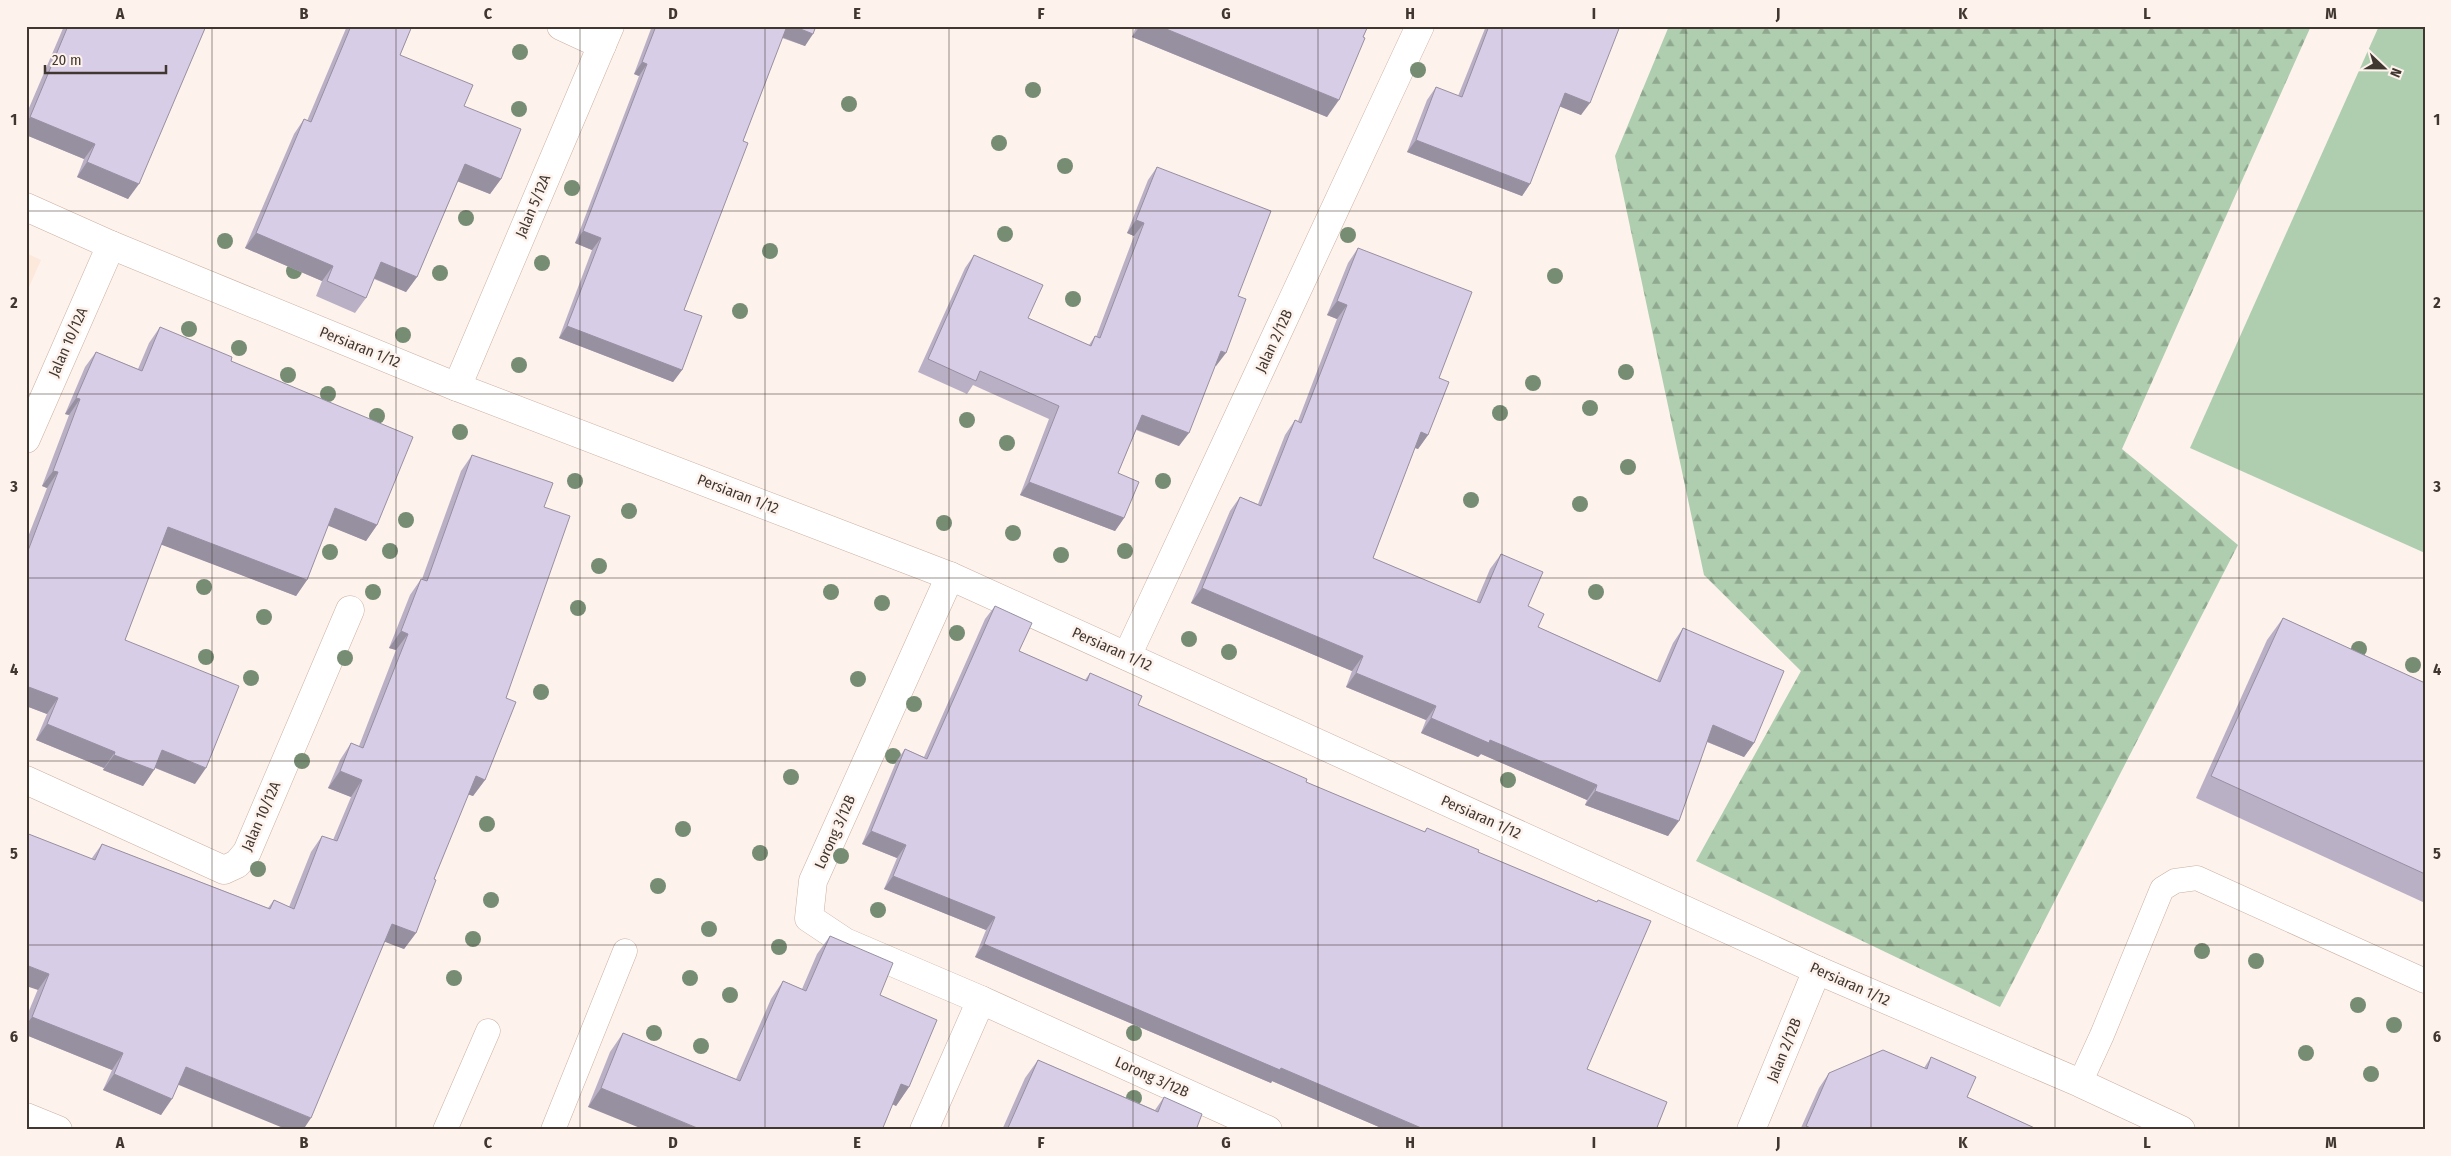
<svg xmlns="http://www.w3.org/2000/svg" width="2451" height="1156" viewBox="0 0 2451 1156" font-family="'Fira Sans Condensed',sans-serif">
<defs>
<pattern id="forest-firs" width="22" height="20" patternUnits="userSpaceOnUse" patternTransform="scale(1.25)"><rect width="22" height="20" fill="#aeceaf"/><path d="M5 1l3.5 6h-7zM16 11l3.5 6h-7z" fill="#8fa88f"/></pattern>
</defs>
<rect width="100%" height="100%" fill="#fef2ec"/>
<path fill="#fde8dc" d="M26,253L41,260L26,294Z"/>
<path fill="url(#forest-firs)" d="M1669,26H2311L2122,449L2238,545L2000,1007L1696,861L1801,671L1704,575L1615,156Z"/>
<path fill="#aeceaf" d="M2379,26H2425V553L2190,448Z"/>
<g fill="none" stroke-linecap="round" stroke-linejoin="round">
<defs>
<g id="lane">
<path d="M2080,1083L2102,1035L2162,889L2175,881L2197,878L2425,981"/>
<path d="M445,1130L488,1031"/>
<path d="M553,1130L625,951"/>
</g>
<g id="street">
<path d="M561,26L602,45"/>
<path d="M26,207L111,245L457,387L950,576L1817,970L2080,1083L2181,1130"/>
<path d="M457,387L610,26"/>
<path d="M26,439L111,245"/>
<path d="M950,576L813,881L809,918L845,942L981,1000L1268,1130"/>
<path d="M1127,656L1420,26"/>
<path d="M26,780L224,870L237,864L247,852L350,610"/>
<path d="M924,1130L981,1000"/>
<path d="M1751,1130L1817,970"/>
</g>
<path id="primary" d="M26,1117L58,1130"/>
</defs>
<use href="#lane" stroke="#cab0a1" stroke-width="25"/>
<use href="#street" stroke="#cab0a1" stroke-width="29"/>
<use href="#primary" stroke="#cab0a1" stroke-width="29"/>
<use href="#lane" stroke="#fff" stroke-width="24"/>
<use href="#street" stroke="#fff" stroke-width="28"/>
<use href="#primary" stroke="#fff" stroke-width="28"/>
</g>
<g fill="#768c73">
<circle cx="520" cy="52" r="8"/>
<circle cx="1418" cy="70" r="8"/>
<circle cx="1033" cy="90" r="8"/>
<circle cx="849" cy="104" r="8"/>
<circle cx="519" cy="109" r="8"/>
<circle cx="999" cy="143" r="8"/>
<circle cx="1065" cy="166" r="8"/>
<circle cx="572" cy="188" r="8"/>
<circle cx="466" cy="218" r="8"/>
<circle cx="1005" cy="234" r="8"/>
<circle cx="1348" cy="235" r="8"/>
<circle cx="225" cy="241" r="8"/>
<circle cx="770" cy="251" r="8"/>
<circle cx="542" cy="263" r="8"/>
<circle cx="294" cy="271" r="8"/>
<circle cx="440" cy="273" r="8"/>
<circle cx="1555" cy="276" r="8"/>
<circle cx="1073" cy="299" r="8"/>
<circle cx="740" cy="311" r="8"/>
<circle cx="189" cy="329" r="8"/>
<circle cx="403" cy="335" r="8"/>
<circle cx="239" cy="348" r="8"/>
<circle cx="519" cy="365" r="8"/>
<circle cx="1626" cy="372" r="8"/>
<circle cx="288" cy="375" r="8"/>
<circle cx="1533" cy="383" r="8"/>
<circle cx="328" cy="394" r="8"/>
<circle cx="1590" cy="408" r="8"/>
<circle cx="1500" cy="413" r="8"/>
<circle cx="377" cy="416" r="8"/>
<circle cx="967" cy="420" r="8"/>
<circle cx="460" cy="432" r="8"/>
<circle cx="1007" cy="443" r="8"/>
<circle cx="1628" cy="467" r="8"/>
<circle cx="575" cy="481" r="8"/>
<circle cx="1163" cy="481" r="8"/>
<circle cx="1471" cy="500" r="8"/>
<circle cx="1580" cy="504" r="8"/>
<circle cx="629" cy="511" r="8"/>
<circle cx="406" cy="520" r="8"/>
<circle cx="944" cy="523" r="8"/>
<circle cx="1013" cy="533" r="8"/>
<circle cx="390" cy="551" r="8"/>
<circle cx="1125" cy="551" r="8"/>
<circle cx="330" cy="552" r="8"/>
<circle cx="1061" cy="555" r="8"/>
<circle cx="599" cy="566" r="8"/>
<circle cx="204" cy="587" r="8"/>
<circle cx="373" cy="592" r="8"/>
<circle cx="831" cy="592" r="8"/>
<circle cx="1596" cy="592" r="8"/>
<circle cx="882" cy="603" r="8"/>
<circle cx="578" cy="608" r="8"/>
<circle cx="264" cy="617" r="8"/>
<circle cx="957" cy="633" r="8"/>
<circle cx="1189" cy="639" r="8"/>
<circle cx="2359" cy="649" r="8"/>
<circle cx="1229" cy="652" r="8"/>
<circle cx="206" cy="657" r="8"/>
<circle cx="345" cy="658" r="8"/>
<circle cx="2413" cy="665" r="8"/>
<circle cx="251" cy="678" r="8"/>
<circle cx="858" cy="679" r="8"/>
<circle cx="541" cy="692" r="8"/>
<circle cx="914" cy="704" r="8"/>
<circle cx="893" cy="756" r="8"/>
<circle cx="302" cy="761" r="8"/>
<circle cx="791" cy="777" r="8"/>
<circle cx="1508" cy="780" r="8"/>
<circle cx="487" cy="824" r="8"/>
<circle cx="683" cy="829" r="8"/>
<circle cx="760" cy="853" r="8"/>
<circle cx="841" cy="856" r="8"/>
<circle cx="258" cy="869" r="8"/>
<circle cx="658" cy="886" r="8"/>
<circle cx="491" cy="900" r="8"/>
<circle cx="878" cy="910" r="8"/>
<circle cx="709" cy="929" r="8"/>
<circle cx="473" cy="939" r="8"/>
<circle cx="779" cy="947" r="8"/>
<circle cx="2202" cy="951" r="8"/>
<circle cx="2256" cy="961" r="8"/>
<circle cx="454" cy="978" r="8"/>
<circle cx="690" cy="978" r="8"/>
<circle cx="730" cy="995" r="8"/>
<circle cx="2358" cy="1005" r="8"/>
<circle cx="2394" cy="1025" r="8"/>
<circle cx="654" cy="1033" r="8"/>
<circle cx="1134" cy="1033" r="8"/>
<circle cx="701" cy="1046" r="8"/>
<circle cx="2306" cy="1053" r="8"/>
<circle cx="2371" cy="1074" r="8"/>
<circle cx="1134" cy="1098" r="8"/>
</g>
<g fill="#bab0c6">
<path d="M64,26H206L128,199L77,177L84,159L26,135V115Z"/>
<path d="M347,26H412L400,55L464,106L501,179L490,194L458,181L417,277L406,292L374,279L366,298L355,313L316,296L322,281L245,248L294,134L304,119L307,121Z"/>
<path d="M652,26H816L805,46L782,38L743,141L684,310L682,370L673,382L559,338L592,250L575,243L639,76L634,74Z"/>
<path d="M1136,26H1368L1327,117L1132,37Z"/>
<path d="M1486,26H1620L1581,115L1560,106L1530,184L1522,196L1407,152L1427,100L1436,87L1458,96Z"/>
<path d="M1157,167L1238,296L1216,366L1215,365L1179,446L1136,430L1118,473L1124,518L1115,531L1020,495L1049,419L973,385L967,394L918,372L965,268L974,255L1028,318L1089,345L1095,336L1096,337L1134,236L1127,233L1148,180Z"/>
<path d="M1358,248L1439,378L1428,435L1418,449L1415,448L1373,558L1476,602L1490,569L1501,554L1528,606L1538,627L1657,680L1673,643L1683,628L1754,743L1744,757L1707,742L1668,836L1585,805L1587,800L1481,754L1478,757L1421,733L1426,720L1346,687L1352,671L1191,603L1230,511L1240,497L1258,504L1285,435L1295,420L1298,421L1337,319L1327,315L1348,263Z"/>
<path d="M160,327L231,361L377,525L366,541L328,525L307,580L296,596L161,544L125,640L195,784L155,768L143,786L103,770L104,768L36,740L47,714L26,706V542L47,488L42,486L69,415L65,414L85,367L96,352L138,369L149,343Z"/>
<path d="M472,455L544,507L506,698L485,780L473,796L468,794L434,879L416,933L404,949L384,941L178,1085L161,1115L103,1090L112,1070L26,1035V1018L92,858L102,844L268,908L274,900L289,907L311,852L322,836L333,840L351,797L328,788L340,760L351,743L359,746L396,650L389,648L410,595L421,579H422L461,471Z"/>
<path d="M995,606L1019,651L1085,680L1090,673L1138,705L1306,782L1424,832L1427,828L1478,852L1597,902L1598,900L1587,1069L1656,1130H1386L1272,1081L1271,1083L975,957L986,930L884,889L897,858L862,844L896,762L905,749L924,757L985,619Z"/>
<path d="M2283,618L2425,683V903L2196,798L2267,640Z"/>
<path d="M830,936L880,995L909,1087L896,1106L893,1104L588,1107L610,1052L623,1033L736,1079L771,999L783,981L802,989L817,954Z"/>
<path d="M1931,1057L1967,1097L2039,1130H1800L1819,1088L1829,1073L1924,1068Z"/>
<path d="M1038,1060L1155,1110L1164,1097L1196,1130H1002L1025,1078Z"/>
</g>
<g fill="#9790a1">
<path d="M786,26H793L813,34L805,46L779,36Z"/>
<path d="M1140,26H1159L1339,100L1327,117L1132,37Z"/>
<path d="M642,62L647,64L639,76L634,74Z"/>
<path d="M1565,93L1590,103L1581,115L1556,105Z"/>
<path d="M30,117L95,144L84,159L26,135V122Z"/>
<path d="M1416,140L1530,184L1522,196L1407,152Z"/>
<path d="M87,162L139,184L128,199L77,177Z"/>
<path d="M465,164L501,179L490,194L454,180Z"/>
<path d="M1136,220L1144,223L1134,236L1127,233Z"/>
<path d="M583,231L601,238L592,250L575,243Z"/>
<path d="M256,233L333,266L322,281L245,248Z"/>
<path d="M381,262L417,277L406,292L371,277Z"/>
<path d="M1337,301L1347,305L1337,319L1327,315Z"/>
<path d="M567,326L682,370L673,382L559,338Z"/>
<path d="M1221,351L1226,353L1216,366L1212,364Z"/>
<path d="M76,398L80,399L69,415L65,414Z"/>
<path d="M1142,415L1189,433L1179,446L1133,428Z"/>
<path d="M1421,432L1428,435L1418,449L1410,446Z"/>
<path d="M53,471L58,472L47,488L42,486Z"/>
<path d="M1029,482L1124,518L1115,531L1020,495Z"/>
<path d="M335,508L377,525L366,541L324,524Z"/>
<path d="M168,527L307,580L296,596L157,543Z"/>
<path d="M1202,588L1363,656L1352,671L1191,603Z"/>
<path d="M401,631L408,634L396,650L389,648Z"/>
<path d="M1356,673L1436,706L1426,720L1346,687Z"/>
<path d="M26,686L58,698L47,714L26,706Z"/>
<path d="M1431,718L1490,740L1597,785L1587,800L1481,754L1478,757L1421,733Z"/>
<path d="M47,724L115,752L104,768L36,740Z"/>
<path d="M1713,725L1754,743L1744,757L1703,740Z"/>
<path d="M162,750L206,768L195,784L151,766Z"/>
<path d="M114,755L154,770L143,786L103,770Z"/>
<path d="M340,771L362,780L351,797L328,788Z"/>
<path d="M476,776L485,780L473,796L464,793Z"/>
<path d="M1595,791L1679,821L1668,836L1585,805Z"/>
<path d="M871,831L906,845L897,858L862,844Z"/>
<path d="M893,876L995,917L986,930L884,889Z"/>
<path d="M392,924L416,933L404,949L380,940Z"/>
<path d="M984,944L1281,1068L1426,1130H1386L1272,1081L1271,1083L975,957Z"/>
<path d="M26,965L49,974L38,990L26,986Z"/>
<path d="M32,1017L123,1053L112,1070L26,1035V1025Z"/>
<path d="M186,1067L311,1118L303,1130H288L174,1083Z"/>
<path d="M114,1074L172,1099L161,1115L103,1090Z"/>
<path d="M901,1084L909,1087L896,1106L888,1102Z"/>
<path d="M601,1088L702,1130H645L588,1107Z"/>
</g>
<g fill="#d8cde6" stroke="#9790a1">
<path d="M68,26H206L139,184L87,162L95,144L30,117Z"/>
<path d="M351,26H412L400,55L473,85L464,106L521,129L501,179L465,164L417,277L381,262L366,298L327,281L333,266L256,233L304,119L311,122Z"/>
<path d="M656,26H787L743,141L748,143L684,310L702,316L682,370L567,326L601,238L583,231L647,64L642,62Z"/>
<path d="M793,26H816L813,34Z"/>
<path d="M1159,26H1368L1363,37L1365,38L1339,100Z"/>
<path d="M1489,26H1620L1590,103L1565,93L1530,184L1416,140L1436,87L1462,97Z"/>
<path d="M1157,167L1271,211L1238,296L1246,299L1226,353L1221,351L1189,433L1142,415L1118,473L1139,482L1124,518L1029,482L1059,406L980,371L976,381L928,359L974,255L1043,285L1028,318L1091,346L1095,336L1100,338L1144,223L1136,220Z"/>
<path d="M1358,248L1472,292L1439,378L1449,382L1428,435L1421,432L1373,558L1480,603L1501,554L1543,572L1528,606L1544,614L1538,627L1660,682L1683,628L1784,671L1754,743L1713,725L1679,821L1595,791L1597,785L1490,740L1489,743L1431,718L1436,706L1356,673L1363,656L1202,588L1240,497L1261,506L1295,420L1301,423L1347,305L1337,301Z"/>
<path d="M160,327L232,357L231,361L413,437L377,525L335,508L307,580L168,527L125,640L239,686L206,768L162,750L154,770L114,755L115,752L47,724L58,698L26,686V556L58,472L53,471L80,399L76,398L96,352L142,371Z"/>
<path d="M472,455L553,483L544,507L570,516L506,698L516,702L485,780L476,776L434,879L436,880L416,933L392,924L311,1118L186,1067L172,1099L114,1074L123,1053L32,1017L49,974L26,965V833L95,860L102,844L270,909L274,900L294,909L322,836L337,841L362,780L340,771L351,743L363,748L408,634L401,631L421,579L427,581Z"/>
<path d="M995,606L1032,623L1019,651L1087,681L1090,673L1142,696L1138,705L1307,779L1306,782L1425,832L1427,828L1479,850L1478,852L1597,902L1598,900L1651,921L1587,1069L1667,1102L1656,1130H1426L1281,1068L1280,1070L984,944L995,917L893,876L906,845L871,831L905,749L927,759Z"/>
<path d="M2283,618L2425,683V874L2211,776Z"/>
<path d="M830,936L893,963L880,995L937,1020L909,1087L901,1084L882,1130H702L601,1088L623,1033L740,1081L783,981L806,991Z"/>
<path d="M1883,1050L1927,1069L1931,1057L1976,1077L1967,1097L2039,1130H1815L1806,1126L1829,1073Z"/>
<path d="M1038,1060L1158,1112L1164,1097L1202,1114L1196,1130H1007Z"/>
</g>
<path fill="none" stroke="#413731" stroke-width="1" stroke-opacity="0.55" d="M212,26V1130M396,26V1130M580,26V1130M765,26V1130M949,26V1130M1133,26V1130M1318,26V1130M1502,26V1130M1686,26V1130M1871,26V1130M2055,26V1130M2239,26V1130M26,211H2425M26,394H2425M26,578H2425M26,761H2425M26,945H2425"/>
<g text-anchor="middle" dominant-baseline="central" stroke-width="5" stroke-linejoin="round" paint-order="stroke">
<g font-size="15" fill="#413731" stroke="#fef2ec">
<text transform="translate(533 206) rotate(-67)">Jalan 5/12A</text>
<text transform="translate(1274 341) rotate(-65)">Jalan 2/12B</text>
<text transform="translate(68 342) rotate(-66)">Jalan 10/12A</text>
<text transform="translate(360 347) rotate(22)">Persiaran 1/12</text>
<text transform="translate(738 494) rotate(21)">Persiaran 1/12</text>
<text transform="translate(1112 649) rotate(24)">Persiaran 1/12</text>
<text transform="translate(261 816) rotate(-66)">Jalan 10/12A</text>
<text transform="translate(1481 817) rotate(24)">Persiaran 1/12</text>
<text transform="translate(835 832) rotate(-66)">Lorong 3/12B</text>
<text transform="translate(1850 984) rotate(24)">Persiaran 1/12</text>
<text transform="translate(1784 1050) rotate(-68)">Jalan 2/12B</text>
<text transform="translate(1152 1077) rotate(24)">Lorong 3/12B</text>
</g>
</g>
<rect width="2451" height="1156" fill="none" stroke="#fef2ec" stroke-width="55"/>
<g transform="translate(2384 68) rotate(112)" stroke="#fef2ec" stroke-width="4" paint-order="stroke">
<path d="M0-4L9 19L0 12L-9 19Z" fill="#413731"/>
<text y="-8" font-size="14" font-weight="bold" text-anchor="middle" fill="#413731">N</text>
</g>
<path d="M45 65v8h121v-8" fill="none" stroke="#413731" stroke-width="2.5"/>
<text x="52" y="65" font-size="15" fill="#413731" stroke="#fef2ec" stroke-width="4" paint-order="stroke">20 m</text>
<rect x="28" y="28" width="2396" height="1100" fill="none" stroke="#413731" stroke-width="2"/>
<g font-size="16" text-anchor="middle" font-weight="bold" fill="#413731">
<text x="120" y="19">A</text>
<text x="304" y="19">B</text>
<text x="488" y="19">C</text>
<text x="673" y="19">D</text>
<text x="857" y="19">E</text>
<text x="1041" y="19">F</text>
<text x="1226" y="19">G</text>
<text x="1410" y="19">H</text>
<text x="1594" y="19">I</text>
<text x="1778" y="19">J</text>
<text x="1963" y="19">K</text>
<text x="2147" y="19">L</text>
<text x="2331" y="19">M</text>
<text x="14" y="125">1</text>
<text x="2437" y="125">1</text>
<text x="14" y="308">2</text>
<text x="2437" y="308">2</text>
<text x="14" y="492">3</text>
<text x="2437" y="492">3</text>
<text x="14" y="675">4</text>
<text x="2437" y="675">4</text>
<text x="14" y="859">5</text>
<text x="2437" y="859">5</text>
<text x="14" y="1042">6</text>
<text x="2437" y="1042">6</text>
<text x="120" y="1148">A</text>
<text x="304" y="1148">B</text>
<text x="488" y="1148">C</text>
<text x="673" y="1148">D</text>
<text x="857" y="1148">E</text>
<text x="1041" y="1148">F</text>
<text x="1226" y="1148">G</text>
<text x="1410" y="1148">H</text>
<text x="1594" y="1148">I</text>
<text x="1778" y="1148">J</text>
<text x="1963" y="1148">K</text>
<text x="2147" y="1148">L</text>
<text x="2331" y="1148">M</text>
</g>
</svg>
